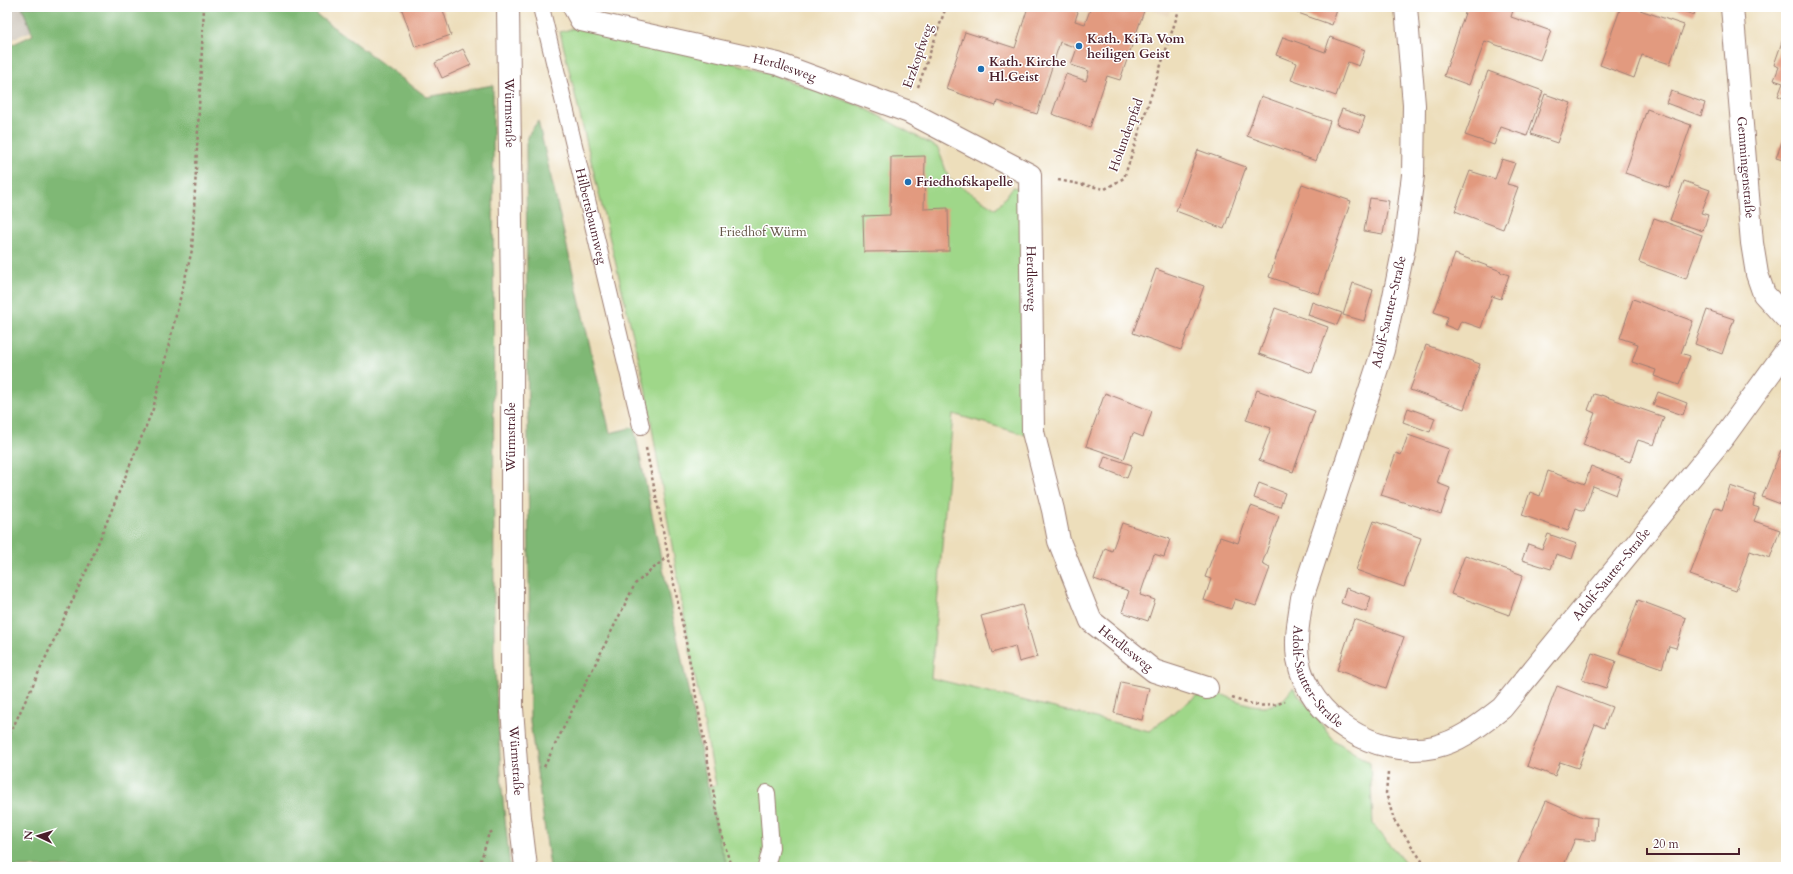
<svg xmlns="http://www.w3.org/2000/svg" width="1793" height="874" viewBox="0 0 1793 874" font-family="Cardo,serif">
<rect width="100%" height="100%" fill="#fff"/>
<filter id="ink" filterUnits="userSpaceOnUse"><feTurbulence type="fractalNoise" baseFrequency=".025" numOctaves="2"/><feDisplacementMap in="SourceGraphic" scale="8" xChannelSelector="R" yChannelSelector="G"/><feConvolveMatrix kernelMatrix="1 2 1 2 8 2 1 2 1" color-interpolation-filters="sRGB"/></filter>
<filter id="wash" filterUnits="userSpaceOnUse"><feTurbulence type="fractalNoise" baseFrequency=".012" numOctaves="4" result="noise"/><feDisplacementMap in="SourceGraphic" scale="16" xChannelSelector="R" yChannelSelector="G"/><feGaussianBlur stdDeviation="0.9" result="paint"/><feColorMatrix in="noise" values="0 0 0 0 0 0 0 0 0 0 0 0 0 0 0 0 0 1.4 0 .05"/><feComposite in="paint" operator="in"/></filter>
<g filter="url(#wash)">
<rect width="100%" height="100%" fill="#eddebb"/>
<path fill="#e6d1b4" d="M1039,7H1171L1168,16L1145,8L1120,80L1107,76L1090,127L1039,109L1037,114L1007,105Z"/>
<path fill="#cbc3b8" d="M7,7H22L32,31L7,41Z"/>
<path fill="#9fd789" stroke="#747b5a" d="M582,26L749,67L861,106L938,148L949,179L996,209L1013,187L1022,189L1026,435L953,414L931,678L1149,731L1207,688C1228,696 1256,713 1278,703C1284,701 1289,692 1293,688L1334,740L1370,763L1373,824L1408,867H728L720,845L708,787L716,785L690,651L644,381L560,32Z"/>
<g fill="#7fb875" stroke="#646c50">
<path d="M22,7H312L317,15L427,97L493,85L494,651L502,790L510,867H7V47L33,35Z"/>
<path d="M538,121L610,433L634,427L720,845L728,867H550L530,721L526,143L530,132Z"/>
</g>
<g id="blocks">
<g fill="#e29a7f">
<path d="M401,7H442L451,35L415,47Z"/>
<path d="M1028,7H1064L1078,12L1075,21L1085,24L1091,7L1145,8L1120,80L1107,76L1090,127L1052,114L1066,74L1086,81L1089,71L1071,65L1077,48L1060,42L1037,114L997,101L996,106L946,89L965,32L1015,48Z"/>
<path d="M1281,7H1338L1332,25Z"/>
<path d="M1467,7H1514L1511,17L1551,31L1540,60L1485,41L1469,85L1444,76Z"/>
<path d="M1621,7H1631L1684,25L1670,64L1642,55L1634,78L1600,65Z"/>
<path d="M1672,7H1696L1694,15Z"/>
<path d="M1786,30V99L1778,96L1783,83L1774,80L1779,67L1774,65Z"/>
<path d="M1283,37L1325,52L1330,37L1365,50L1359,66L1348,62L1336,96L1291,80L1297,63L1276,55Z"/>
<path d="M463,49L471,65L442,78L435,63Z"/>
<path d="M1488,71L1543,91L1527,136L1501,127L1494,145L1465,135Z"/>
<path d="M1671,91L1705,103L1701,116L1666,103Z"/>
<path d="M1545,94L1571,103L1557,143L1531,134Z"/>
<path d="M1261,96L1330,121L1316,161L1247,136Z"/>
<path d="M1342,109L1365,117L1360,132L1336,124Z"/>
<path d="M1647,109L1691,125L1669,188L1625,173Z"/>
<path d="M1786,131V161L1776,158Z"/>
<path d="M1198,150L1246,167L1224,229L1176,211Z"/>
<path d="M925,156L924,209L948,208L949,251L864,252L863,216L890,215L891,157Z"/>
<path d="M1502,159L1515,163L1507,184L1518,187L1503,229L1455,211L1470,171L1495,179Z"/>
<path d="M1684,181L1710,190L1701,213L1708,215L1703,231L1670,220Z"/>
<path d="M1302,184L1351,201L1319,294L1269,277Z"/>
<path d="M1370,198L1389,201L1383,234L1364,231Z"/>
<path d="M1654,218L1702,235L1686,279L1639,262Z"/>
<path d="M1455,254L1501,271L1500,272L1509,275L1501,299L1492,296L1481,328L1461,321L1457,330L1445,325L1448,317L1434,312Z"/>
<path d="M1156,269L1204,286L1181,350L1133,333Z"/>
<path d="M1353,283L1373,290L1364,321L1343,315Z"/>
<path d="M1633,299L1693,321L1681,353L1690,356L1679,385L1654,376L1656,370L1632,362L1638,344L1620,338Z"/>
<path d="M1312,302L1342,313L1337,325L1308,315Z"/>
<path d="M1275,308L1328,327L1312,373L1259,354Z"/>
<path d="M1707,310L1734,319L1722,354L1695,344Z"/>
<path d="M1426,345L1480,364L1464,409L1410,390Z"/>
<path d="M1257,390L1315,411L1293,472L1259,460L1271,428L1246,420Z"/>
<path d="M1658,392L1687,403L1683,415L1653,405Z"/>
<path d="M1105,393L1152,411L1143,437L1133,433L1124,459L1086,446Z"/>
<path d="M1594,394L1601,396V395L1664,417L1654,445L1638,440L1630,462L1583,445L1595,413L1588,410Z"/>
<path d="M1408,408L1435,418L1430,432L1403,422Z"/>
<path d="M1408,435L1449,449L1437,483L1450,488L1441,514L1381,495L1396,453L1401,455Z"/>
<path d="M1781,450L1786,452V506L1762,497Z"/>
<path d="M1105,456L1132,465L1127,478L1101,468Z"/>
<path d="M1591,466L1622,478L1616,495L1593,486L1584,511L1576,508L1568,531L1522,515L1530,492L1540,496L1548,471L1585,484Z"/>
<path d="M1259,483L1285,493L1280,507L1254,498Z"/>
<path d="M1730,486L1756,495L1753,506L1759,508L1754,521L1780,530L1770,558L1750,551L1736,591L1690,575L1715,507L1722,510Z"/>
<path d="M1251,506L1279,516L1262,564L1270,568L1256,606L1235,599L1231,609L1204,600L1211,579L1205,577L1220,537L1238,543Z"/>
<path d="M1374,521L1421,538L1404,587L1356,570Z"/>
<path d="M1122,523L1170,539L1164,557L1154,554L1140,595L1155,600L1148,621L1122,612L1129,591L1094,579L1105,548L1112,551Z"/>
<path d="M1548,534L1577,544L1572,559L1556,554L1551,569L1522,560L1528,544L1542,549Z"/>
<path d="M1465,555L1523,575L1509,615L1451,594Z"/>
<path d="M1346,588L1371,597L1366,612L1341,603Z"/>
<path d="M1638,600L1686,618L1676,648L1669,646L1662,668L1619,653Z"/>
<path d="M1022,605L1037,657L1019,662L1015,646L992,653L981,616Z"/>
<path d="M1354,619L1404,637L1386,688L1337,670Z"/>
<path d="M1592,653L1616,661L1606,688L1582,680Z"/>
<path d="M1121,682L1149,688L1142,720L1114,713Z"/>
<path d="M1557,686L1612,707L1604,728L1595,724L1578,768L1560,762L1555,776L1527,766Z"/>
<path d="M1546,801L1583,817L1597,818L1595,841L1575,839L1563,867H1527L1518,863Z"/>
</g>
</g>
</g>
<g filter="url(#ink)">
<use href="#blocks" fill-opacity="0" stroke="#9c7e73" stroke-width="1"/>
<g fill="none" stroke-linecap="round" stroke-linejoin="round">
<defs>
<g id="service">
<path id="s1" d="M541,7L641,426"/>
<path d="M766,867L771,848L767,793"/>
</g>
<g id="minor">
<path id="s2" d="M574,7L581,20L778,64L909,112L1030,175L1033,432L1053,510L1059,541L1091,621L1154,671L1207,688"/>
<path id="s3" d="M1406,7L1414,105L1413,175L1404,247L1383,350L1302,598C1299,618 1295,638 1298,659C1308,718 1377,759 1434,747C1461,741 1481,724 1502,708L1723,438L1786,351"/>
<path id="s4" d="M1732,7L1752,243L1757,274L1764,294L1786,318"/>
</g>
<g id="tertiary">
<path id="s5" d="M508,7L512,295V708L520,817L526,867"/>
</g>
</defs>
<use href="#service" stroke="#9c7e73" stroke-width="18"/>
<use href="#minor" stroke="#9c7e73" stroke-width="24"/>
<use href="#tertiary" stroke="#9c7e73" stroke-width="24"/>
<g stroke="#9c7e73" stroke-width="2.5" stroke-dasharray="3 3" stroke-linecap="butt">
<path d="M918,87L946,7"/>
<path d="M1058,180L1105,189L1124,178L1180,7"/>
<path d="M646,448L687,647L720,828L731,867"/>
<path d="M1232,698C1249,704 1267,710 1285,701"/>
<path d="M7,740L90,563L153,409L192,250L204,7"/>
<path d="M544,767L635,584L668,556"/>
<path d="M1388,773L1386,793L1394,820L1426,867"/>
<path d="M479,867L489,833L494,831"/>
</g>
<use href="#service" stroke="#fff" stroke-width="16"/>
<use href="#minor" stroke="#fff" stroke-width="22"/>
<use href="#tertiary" stroke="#fff" stroke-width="22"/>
</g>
</g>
<g fill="#1f6fb2" stroke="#fff" stroke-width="1.5">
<circle cx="1079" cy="46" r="4"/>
<circle cx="981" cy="69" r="4"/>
<circle cx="908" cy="182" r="4"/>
</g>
<g text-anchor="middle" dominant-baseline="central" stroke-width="3" stroke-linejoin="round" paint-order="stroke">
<g font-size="13" font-weight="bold" fill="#4a1f2b" stroke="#fff" text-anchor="start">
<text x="1087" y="39">Kath. KiTa Vom<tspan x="1087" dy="15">heiligen Geist</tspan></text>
<text x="989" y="62">Kath. Kirche<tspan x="989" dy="15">Hl.Geist</tspan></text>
<text x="916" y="182">Friedhofskapelle</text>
</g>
<g font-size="13" fill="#4a1f2b" stroke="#fff">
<text transform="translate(918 56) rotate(-71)">Erzkopfweg</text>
<text stroke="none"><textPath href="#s2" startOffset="224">Herdlesweg</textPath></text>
<text stroke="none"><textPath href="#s5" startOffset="106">Würmstraße</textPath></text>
<text transform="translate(1126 135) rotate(-70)">Holunderpfad</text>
<text stroke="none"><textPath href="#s4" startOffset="161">Gemmingenstraße</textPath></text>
<text stroke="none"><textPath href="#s1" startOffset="215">Hilbertsbaumweg</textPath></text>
<text stroke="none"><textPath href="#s2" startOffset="596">Herdlesweg</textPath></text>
<text transform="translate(1389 312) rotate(-77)">Adolf-Sautter-Straße</text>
<text transform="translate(511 437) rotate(-90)">Würmstraße</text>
<text stroke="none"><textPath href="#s3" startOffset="1099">Adolf-Sautter-Straße</textPath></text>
<text stroke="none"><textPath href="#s2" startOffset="992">Herdlesweg</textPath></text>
<text stroke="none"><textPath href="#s3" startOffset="692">Adolf-Sautter-Straße</textPath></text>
<text stroke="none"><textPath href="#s5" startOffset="754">Würmstraße</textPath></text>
</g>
<g font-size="13" fill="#645647" stroke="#fff">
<text x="763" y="232">Friedhof Würm</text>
</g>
</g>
<rect width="1793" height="874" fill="none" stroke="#fff" stroke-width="24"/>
<g transform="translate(38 836) rotate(274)" stroke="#ffffff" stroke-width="3" paint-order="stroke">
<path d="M0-3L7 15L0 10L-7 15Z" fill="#4a1f2b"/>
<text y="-6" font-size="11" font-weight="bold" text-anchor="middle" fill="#4a1f2b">N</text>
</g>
<path d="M1647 848v6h92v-6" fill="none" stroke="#4a1f2b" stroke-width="2"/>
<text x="1653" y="848" font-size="12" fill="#4a1f2b" stroke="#ffffff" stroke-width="3" paint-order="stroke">20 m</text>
</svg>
